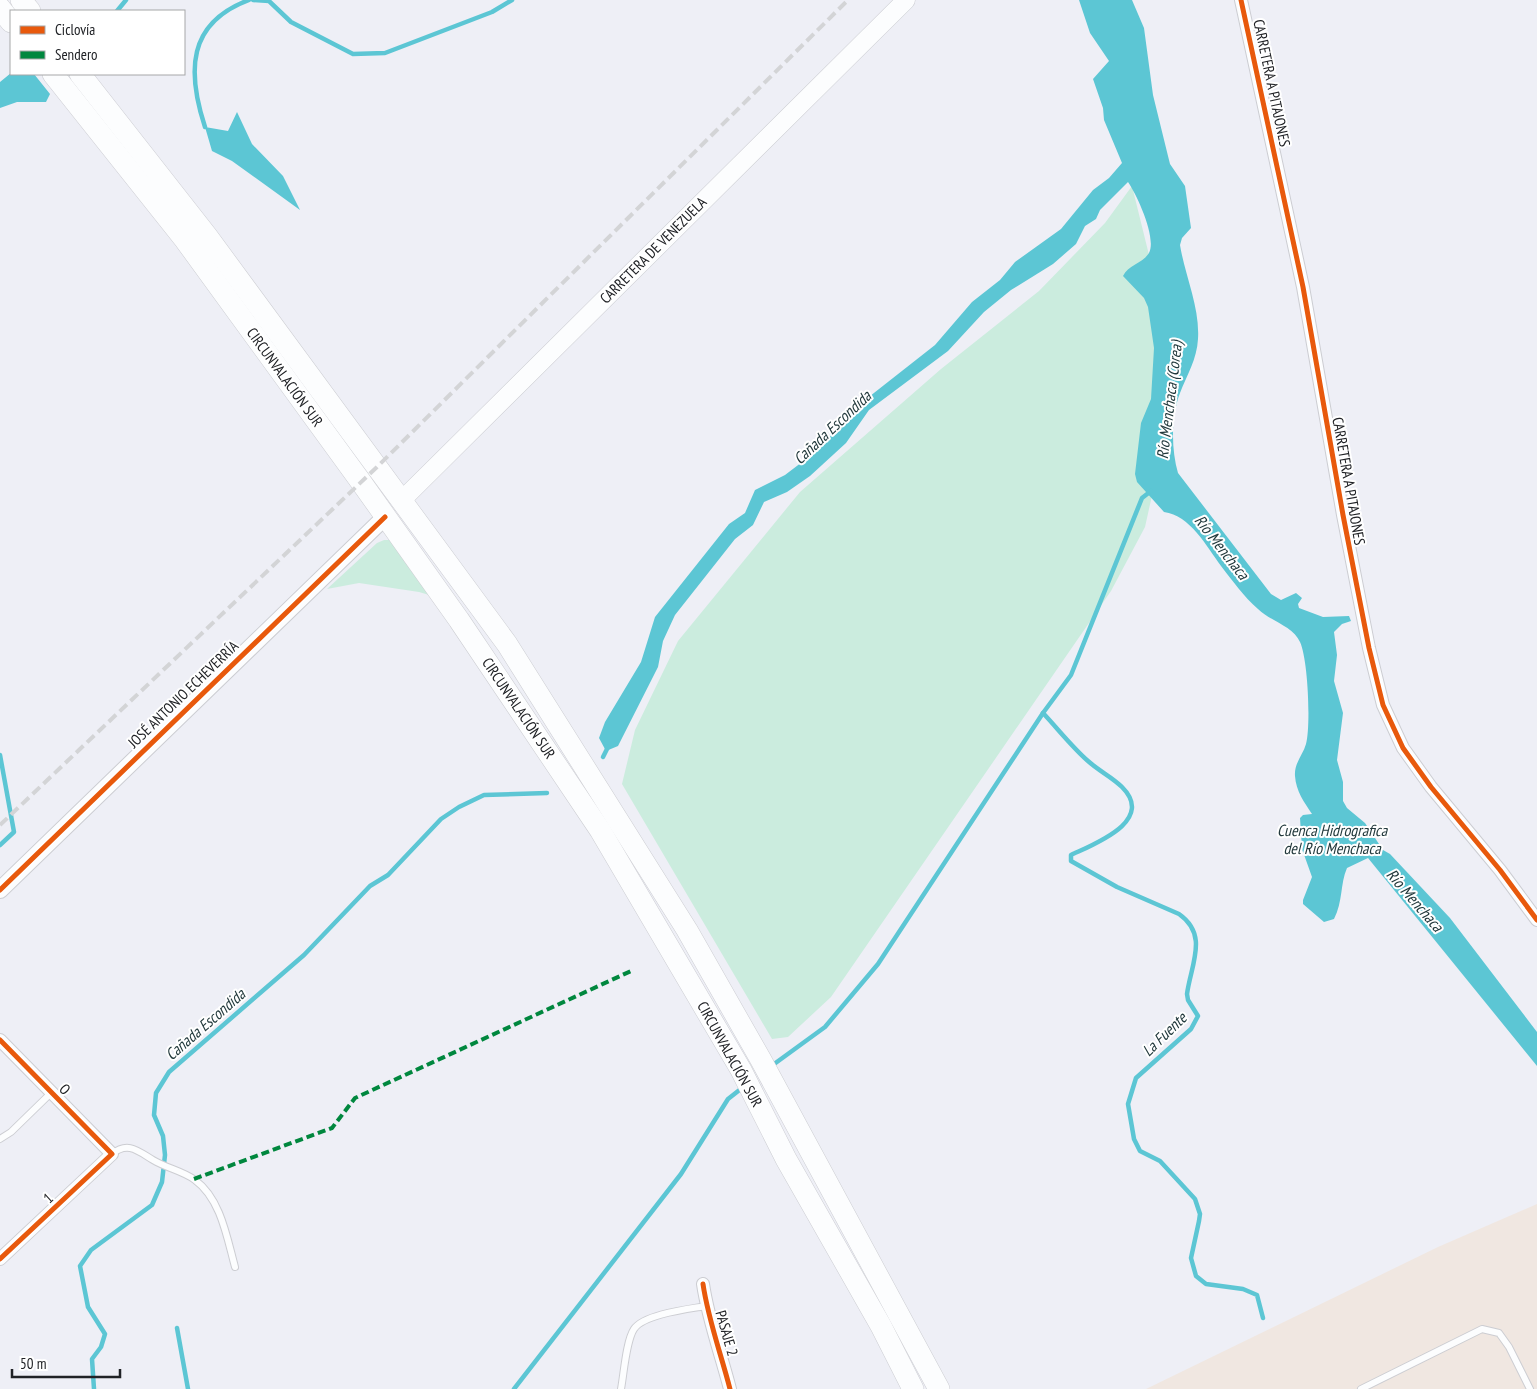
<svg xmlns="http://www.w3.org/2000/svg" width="1537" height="1389" viewBox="0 0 1537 1389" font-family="'PT Sans Narrow',sans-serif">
<rect width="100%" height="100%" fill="#eeeff6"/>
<path fill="#f0e7e1" d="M1537,1204V1389H1146L1438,1247Z"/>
<g fill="#cbecde">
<path d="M1132,186L1149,255L1158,369L1153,491L1145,527L1111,591L831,997L788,1037L772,1039L622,784L635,730L678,641L800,492L941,369L1039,291L1105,223Z"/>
<path d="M384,540H391L436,597L419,592L359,583L327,589L377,543Z"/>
</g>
<g fill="#5cc6d4">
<path d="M1079,0H1132L1144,28L1153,95L1168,156L1170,164L1185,186L1191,228L1182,238L1180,245C1185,276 1200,307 1198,339C1197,359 1187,375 1180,393C1171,416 1171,449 1178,473L1271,594L1281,600L1296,593L1302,598L1298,604L1299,608L1323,617L1349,616L1351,621L1342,624L1334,632L1337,655L1334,681L1343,713L1337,760L1343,782V801L1347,808L1365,823L1383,850L1390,854L1450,918L1537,1032V1066L1368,858L1347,868C1340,884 1343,902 1334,919L1324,922L1303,904V900L1312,877L1302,849L1300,818L1303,815L1312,814C1304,802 1296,791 1295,776C1294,763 1303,755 1306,744C1311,725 1308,659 1300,642C1293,626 1270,621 1258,609C1244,597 1232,580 1221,566C1207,547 1190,515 1164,512L1137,482L1135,474L1141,423L1151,399L1154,348L1148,307L1144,298L1123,276C1128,265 1142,264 1149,253C1157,238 1137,195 1128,182L1100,210L1096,219L1085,226L1076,244L1053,264L1011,290L984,312L948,351L869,410L846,443L810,476L787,492L764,502L753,525L735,539L675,615L663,641L658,667L618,746L606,751L599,738L605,722L641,662L655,617L729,524L745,513L755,490L785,475L814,453L865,400L935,345L972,302L1000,280L1015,262L1061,229L1093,190L1109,178L1122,163L1104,120L1103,108L1093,79L1109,61L1090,33Z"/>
<path d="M11,73L34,74L50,94L46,102H17L0,108V82Z"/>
<path d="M237,112L252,144L283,176L300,210L232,161L212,151L205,127L228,131Z"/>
</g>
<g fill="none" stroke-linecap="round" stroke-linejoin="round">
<g stroke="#5cc6d4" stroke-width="4.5">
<path d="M253,0L269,1L291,22L353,54L385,53L492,12L512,0"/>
<path d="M117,11L126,0"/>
<path d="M205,127C187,72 187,23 249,0"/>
<path d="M1043,713C1058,729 1072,747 1088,761C1099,771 1112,777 1122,787C1156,821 1094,844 1071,855V861L1117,887L1179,914C1209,935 1191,964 1187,994L1188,1000L1198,1016L1191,1029L1136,1078L1128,1104L1134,1139L1140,1151L1160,1161L1195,1199L1200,1214L1199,1221L1191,1258L1196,1276L1206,1284L1243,1289L1257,1295L1263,1318"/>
<path d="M0,755L14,832L0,845"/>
<path d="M603,757L608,747"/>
<path d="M770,1067L825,1027L878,964L1043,713L1071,675L1142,498L1151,491"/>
<path d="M177,1328L188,1389"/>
<path d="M94,1389L92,1359L101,1347L105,1334L88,1307L80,1266L91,1250L152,1205L162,1182L165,1155L163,1136L154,1115L156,1093L169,1072L304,955L370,886L388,875L441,819L459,807L484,795L547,793"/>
<path d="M514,1389L681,1174L728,1099L742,1088"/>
</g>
<defs>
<g id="service">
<path d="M0,1139L11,1132L51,1093"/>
<path d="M112,1154C128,1141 138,1151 153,1160C166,1168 183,1171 195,1180C221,1199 227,1238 235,1267"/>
<path d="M621,1389C624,1373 626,1341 634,1329C644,1314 689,1309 706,1306"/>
<path d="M1361,1389L1482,1329L1499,1333L1509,1347L1530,1389"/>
</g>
<g id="minor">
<path d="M1241,0L1303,287L1343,515L1369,648L1383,705L1403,748L1431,787L1500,870L1537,920"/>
<path d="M0,1040L112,1154L0,1259"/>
<path d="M703,1284C708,1319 721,1354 730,1389"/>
</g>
<path id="tertiary" d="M0,890L385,517"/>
<path id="secondary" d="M401,501L906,0"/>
<g id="trunk">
<path d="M21,0L30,11"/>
<path d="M0,8L11,22"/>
<path d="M53,74L185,240L361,482L459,620L600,830L741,1070L786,1159L881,1326L913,1389"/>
<path d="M80,74L207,236L507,644L687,930L761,1060L939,1389"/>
</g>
</defs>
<use href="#service" stroke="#cccdd2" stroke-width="8"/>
<use href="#minor" stroke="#cccdd2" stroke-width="14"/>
<use href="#tertiary" stroke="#cccdd2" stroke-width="18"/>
<use href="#secondary" stroke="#cccdd2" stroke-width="19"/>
<use href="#trunk" stroke="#cccdd2" stroke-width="22"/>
<use href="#service" stroke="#fcfdfe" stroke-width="6"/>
<use href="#minor" stroke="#fcfdfe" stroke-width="12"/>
<use href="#tertiary" stroke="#fcfdfe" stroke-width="16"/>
<use href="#secondary" stroke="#fcfdfe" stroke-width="18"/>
<use href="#trunk" stroke="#fcfdfe" stroke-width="21"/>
<path stroke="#d3d4d6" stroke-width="4" stroke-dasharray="10 5" stroke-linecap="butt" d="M0,825L377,467L848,0"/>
<path stroke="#00873e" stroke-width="4" stroke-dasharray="8 4" stroke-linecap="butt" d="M194,1179L332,1128L355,1098L631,971"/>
<defs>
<g id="cycleway">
<path d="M1241,0L1303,287L1343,515L1369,648L1383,705L1403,748L1431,787L1500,870L1537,920"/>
<path d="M0,890L385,517"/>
<path d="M0,1040L112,1154L0,1259"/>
<path d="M703,1284C708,1319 721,1354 730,1389"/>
</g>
</defs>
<use href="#cycleway" stroke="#fff" stroke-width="8"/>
<use href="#cycleway" stroke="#e8590c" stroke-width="5"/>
</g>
<g text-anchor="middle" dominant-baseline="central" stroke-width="4" stroke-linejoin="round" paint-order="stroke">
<g font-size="15" fill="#202226" stroke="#fff">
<text transform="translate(1272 83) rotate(78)">CARRETERA A PITAJONES</text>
<text transform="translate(653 250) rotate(-45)">CARRETERA DE VENEZUELA</text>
<text transform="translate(285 377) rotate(54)">CIRCUNVALACIÓN SUR</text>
<text transform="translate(1349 481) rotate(80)">CARRETERA A PITAJONES</text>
<text transform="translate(183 694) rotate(-44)">JOSÉ ANTONIO ECHEVERRÍA</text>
<text transform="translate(519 708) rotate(56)">CIRCUNVALACIÓN SUR</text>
<text transform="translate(730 1054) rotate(61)">CIRCUNVALACIÓN SUR</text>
<text transform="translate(65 1089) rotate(45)">O</text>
<text transform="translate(48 1198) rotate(-43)">1</text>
<text transform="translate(727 1333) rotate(74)">PASAJE 2</text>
</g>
<g font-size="16" font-style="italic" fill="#22393c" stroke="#fff">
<text transform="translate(1169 400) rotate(-83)">Río Menchaca (Corea)</text>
<text transform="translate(832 427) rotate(-43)">Cañada Escondida</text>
<text transform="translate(1222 547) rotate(52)">Río Menchaca</text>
<text x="1332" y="830">Cuenca Hidrografica<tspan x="1332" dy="18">del Río Menchaca</tspan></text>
<text transform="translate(1415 900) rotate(49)">Río Menchaca</text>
<text transform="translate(205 1024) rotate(-41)">Cañada Escondida</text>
<text transform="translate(1164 1034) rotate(-44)">La Fuente</text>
</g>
</g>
<rect x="10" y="10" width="175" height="65" fill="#ffffff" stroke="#a6a7a8"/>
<rect x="20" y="26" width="25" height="8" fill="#e8590c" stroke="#a6a7a8"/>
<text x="55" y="35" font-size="15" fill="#202226">Ciclovía</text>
<rect x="20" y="51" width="25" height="8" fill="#00873e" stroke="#a6a7a8"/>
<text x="55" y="60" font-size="15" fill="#202226">Sendero</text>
<path d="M12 1369v8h108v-8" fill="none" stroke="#202226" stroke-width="2.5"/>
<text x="20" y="1369" font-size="15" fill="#202226" stroke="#ffffff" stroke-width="4" paint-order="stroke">50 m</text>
</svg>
